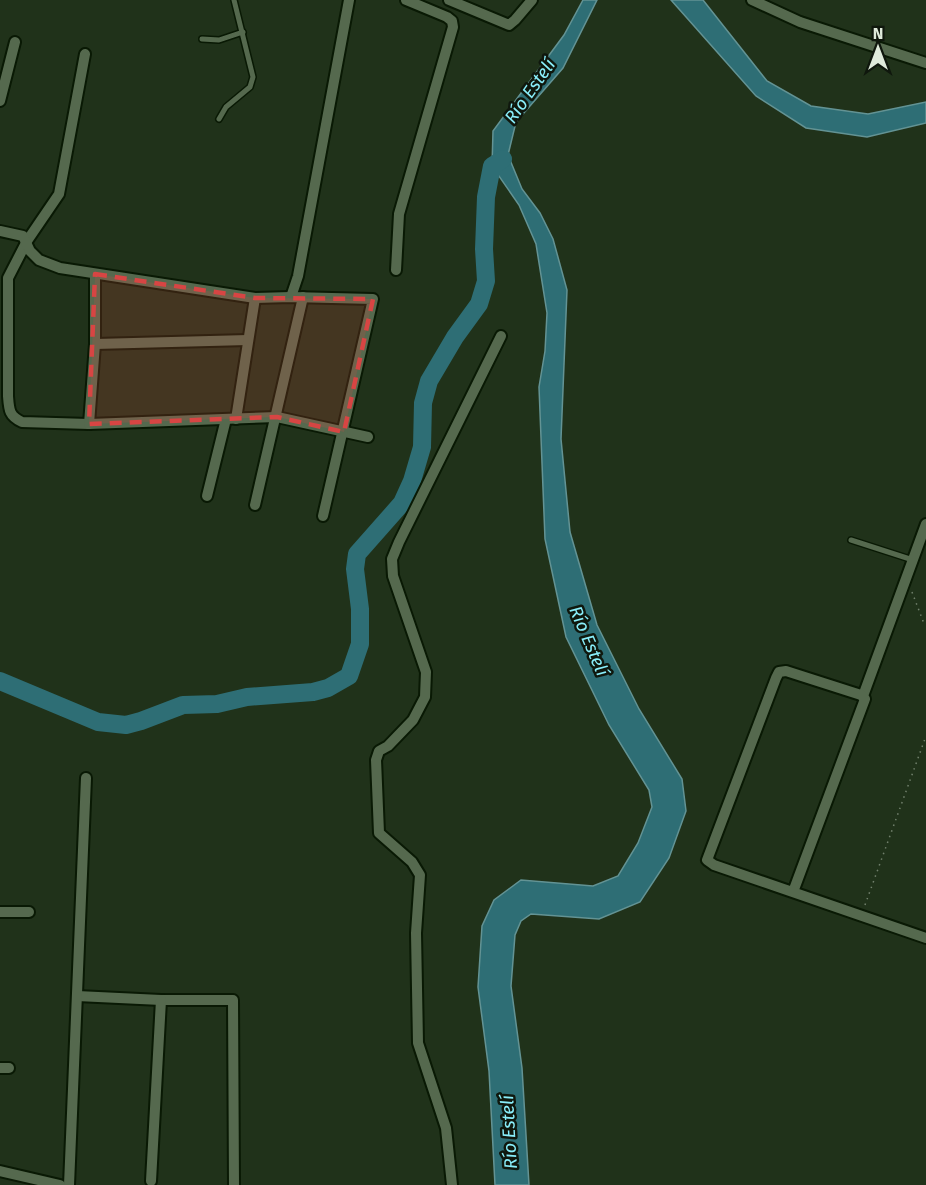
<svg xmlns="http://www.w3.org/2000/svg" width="926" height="1185" viewBox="0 0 926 1185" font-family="'Fira Sans',sans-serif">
<rect width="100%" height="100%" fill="#20321a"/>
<g fill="#2e6e75" stroke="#639394" stroke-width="1.5">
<path d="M583,0H597L563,68L516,122L508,155L522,189L540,213L553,239L567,290L561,439L570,532L597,625L639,709L682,779L686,811L669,858L640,902L599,919L531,914L521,921L515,935L511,986L522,1068L529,1185H495L489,1071L478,987L482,926L494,900L521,880L593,886L618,876L638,843L652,807L649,790L609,725L566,637L545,539L539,387L545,351L547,313L536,244L519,205L492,166L493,131L564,35Z"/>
<path d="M671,0H703L767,81L811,106L868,114L926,102V123L867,137L806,128L756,96Z"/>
</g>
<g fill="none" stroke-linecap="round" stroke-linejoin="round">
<path stroke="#2e6e75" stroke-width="18" d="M0,681L98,722L126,725L141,721L183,705L217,704L247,697L313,692L328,688L349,676L360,644V609L355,569L357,554L402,503L412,481L422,447L423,403L429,381L455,337L479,304L486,281L484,249L486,197L492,166L503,159"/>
<defs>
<g id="service">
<path d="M202,39L219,40L243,32"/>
<path d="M219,119L226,107L250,87L253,77L234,0"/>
<path d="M851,540L913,560"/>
</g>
<g id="minor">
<path d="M449,0L509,25L515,20L532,0"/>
<path d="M752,0L800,22L926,63"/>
<path d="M85,54L59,194L27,241L8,278V396C9,410 9,416 22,422L89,424L277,417L368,437"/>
<path d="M0,101L15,42"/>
<path d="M0,231L23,236L30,251L39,260L60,268L255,298L291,297L373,299L323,516"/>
<path d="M396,270L399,214L453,27L452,21L447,17L406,0"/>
<path d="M291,297L298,276L349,0"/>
<path d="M95,344L248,340"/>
<path d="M236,419L255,298"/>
<path d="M89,424L95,344V274"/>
<path d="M207,496L226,419"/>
<path d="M255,505L303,297"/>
<path d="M863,696L926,524"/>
<path d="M793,892L865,699L861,695L786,671L779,672L776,678L707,860L714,865L926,938"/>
<path d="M0,912H29"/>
<path d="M77,996L161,1000H233L234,1185"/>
<path d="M0,1068H9"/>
<path d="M0,1171L60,1185"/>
<path d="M151,1181L161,1000"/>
<path d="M69,1185L86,778"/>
<path d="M452,1185L446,1128L418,1043L416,933L420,875L412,862L379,833L376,760L379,751L388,746L413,720L425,697L426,672L393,576L392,559L399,542L501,336"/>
</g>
</defs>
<use href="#service" stroke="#091904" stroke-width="8"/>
<use href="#minor" stroke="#091904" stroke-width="14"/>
<g stroke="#71806c" stroke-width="1.5" stroke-dasharray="1.5 4.5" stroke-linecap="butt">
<path d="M912,592L923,621L926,623"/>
<path d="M865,905L926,736"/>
</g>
<use href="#service" stroke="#55694e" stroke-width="5"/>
<use href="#minor" stroke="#55694e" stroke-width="10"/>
</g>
<path fill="#d74543" fill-opacity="0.2" stroke="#d74543" stroke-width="4.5" stroke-dasharray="12 8" stroke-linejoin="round" d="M95,274L255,298L373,299L344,432L277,417L89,424Z"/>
<g text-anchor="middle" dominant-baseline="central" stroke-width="5" stroke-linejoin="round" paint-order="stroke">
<g font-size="18" font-style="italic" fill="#89eefa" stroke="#0f170d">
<text transform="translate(530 91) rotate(-55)">Río Estelí</text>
<text transform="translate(589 641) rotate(67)">Río Estelí</text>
<text transform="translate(509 1132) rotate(-93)">Río Estelí</text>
</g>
</g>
<g transform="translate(878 48)" stroke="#0f170d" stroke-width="4.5" paint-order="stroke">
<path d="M0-4.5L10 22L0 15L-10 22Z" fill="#dfeadb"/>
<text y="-9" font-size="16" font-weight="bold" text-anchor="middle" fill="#dfeadb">N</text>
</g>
</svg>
